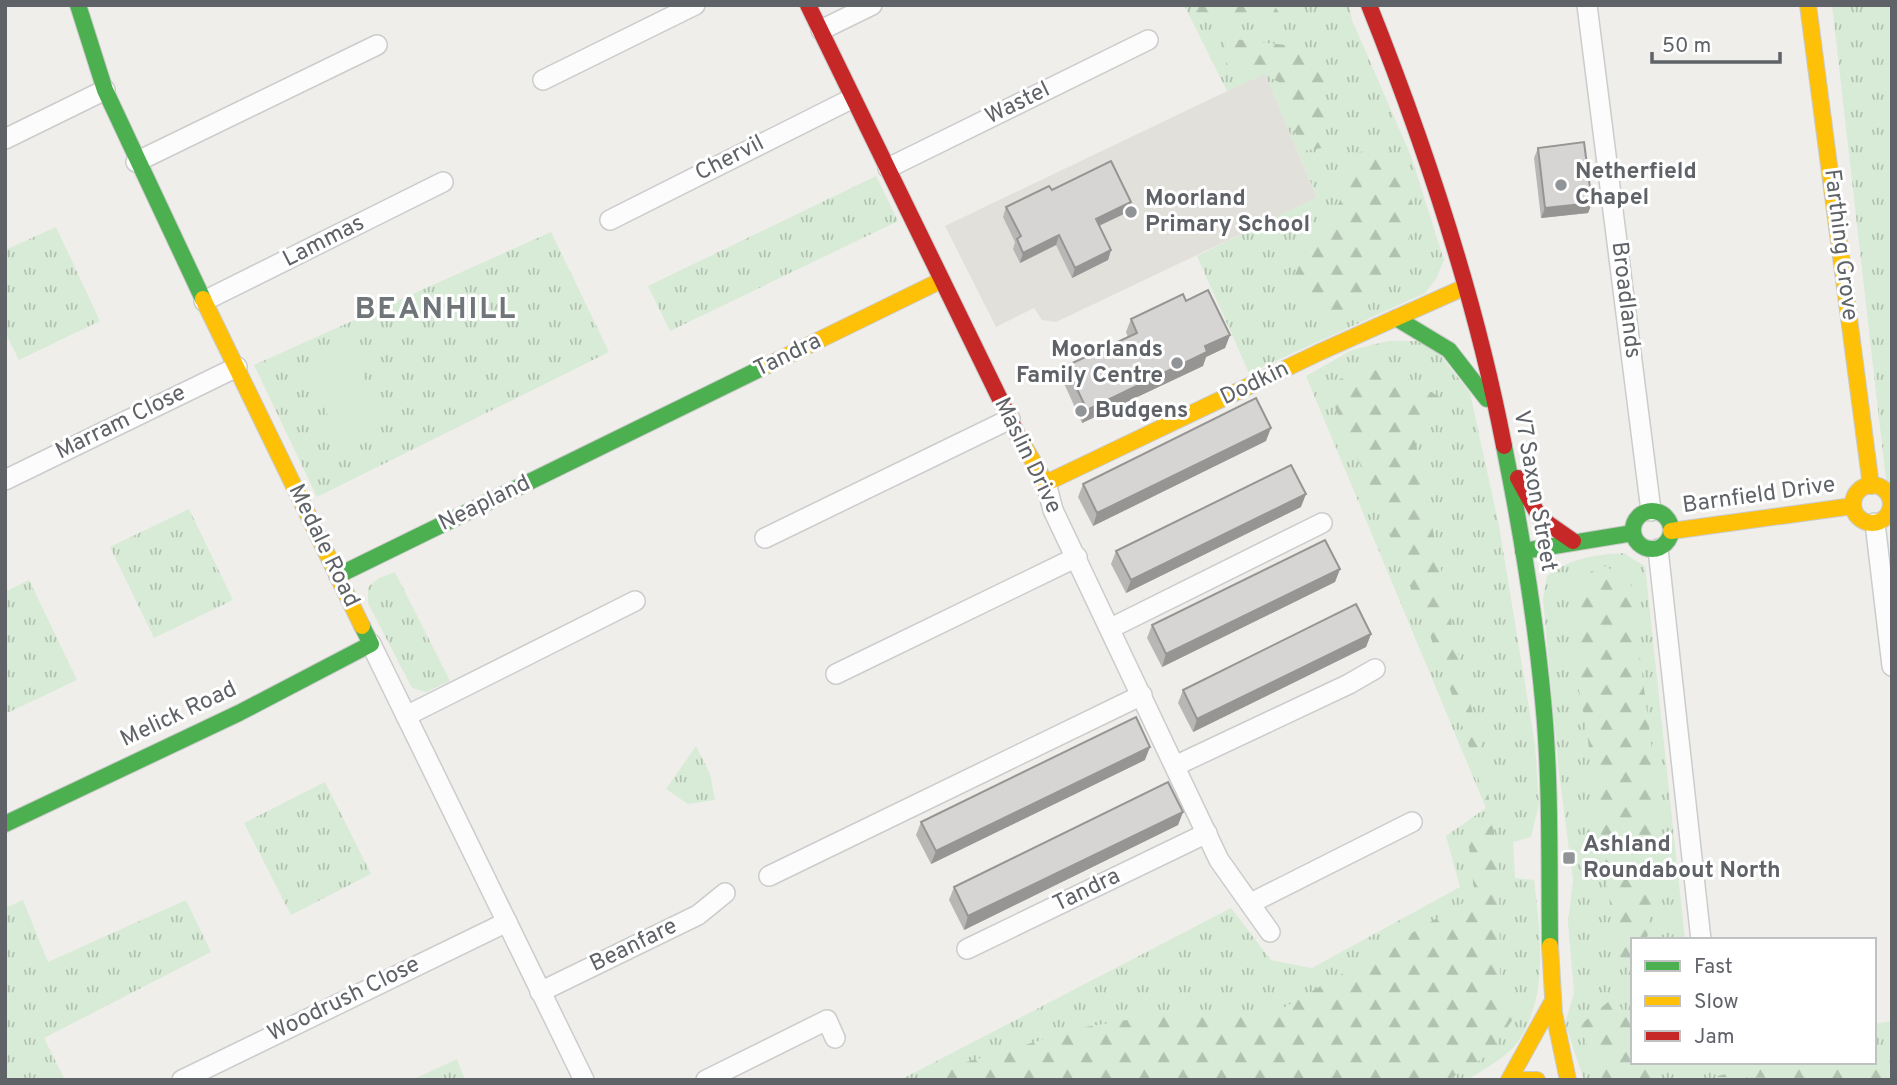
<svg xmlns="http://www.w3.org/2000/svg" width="1897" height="1085" viewBox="0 0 1897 1085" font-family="Overpass,sans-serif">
<defs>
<pattern id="grass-tufts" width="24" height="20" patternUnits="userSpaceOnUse" patternTransform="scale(1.75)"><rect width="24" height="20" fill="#d8ebd6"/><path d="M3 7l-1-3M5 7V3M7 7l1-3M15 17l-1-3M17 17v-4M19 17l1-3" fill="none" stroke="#b2c2b1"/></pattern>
<pattern id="forest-firs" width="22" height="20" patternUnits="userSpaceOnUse" patternTransform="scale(1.75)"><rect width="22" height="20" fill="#d8ebd6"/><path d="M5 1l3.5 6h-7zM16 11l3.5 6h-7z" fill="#b2c2b1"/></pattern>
</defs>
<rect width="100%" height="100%" fill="#efeeea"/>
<path fill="#e2e0da" d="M1265,73L1317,198L1056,322L1042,320L1034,308L996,327L945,226Z"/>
<g fill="url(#grass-tufts)">
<path d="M1184,5H1349L1352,20L1411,156L1444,260L1436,279L1425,293L1249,373L1197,256L1317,197L1265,74L1227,91Z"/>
<path d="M1832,5H1892V533Z"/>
<path d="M876,176L898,221L670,331L648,286Z"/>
<path d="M56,227L100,321L19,360L5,332V250Z"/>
<path d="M551,232L609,352L317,497L254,365Z"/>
<path d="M1388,341H1416L1433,346L1470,393L1499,526L1535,744L1539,804L1531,837L1513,842L1515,878L1534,880C1540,930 1549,996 1519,1040C1508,1057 1484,1069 1467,1080H900L1231,908L1271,960L1312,968L1460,887L1446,836L1486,808L1306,376L1352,350Z"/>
<path d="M189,509L233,600L154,638L110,547Z"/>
<path d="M1623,553L1645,566L1685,940H1633V1062H1874V1024L1892,1021V1080H1584L1565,1023L1574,993L1568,922L1573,880L1559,773L1543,599L1547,576C1572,558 1593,555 1623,553Z"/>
<path d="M395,572L450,681L426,692L412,688L368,603V587L379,578Z"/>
<path d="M29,580L77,680L5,714V592Z"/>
<path d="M696,746L710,774L715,800L688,804L666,789Z"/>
<path d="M325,782L371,874L291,915L244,823Z"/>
<path d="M23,900L48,962L186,900L211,952L44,1038L65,1080H5V908Z"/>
<path d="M457,1059L465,1080H412Z"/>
</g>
<g fill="url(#forest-firs)">
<path d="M1191,5H1274L1285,22C1256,16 1226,19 1197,16Z"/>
<path d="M1226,38L1294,46L1326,81L1322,148L1303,151L1285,108L1280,83L1261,72L1226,65Z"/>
<path d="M1381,142C1397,155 1415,200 1413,221C1411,253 1377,299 1351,315C1345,318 1336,318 1329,318L1314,302L1289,288L1310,242L1339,203L1354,155Z"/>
<path d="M1360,368L1399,374L1443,399L1414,436L1455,640L1481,747L1499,865L1500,987L1515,1016L1488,1055L1448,1080H926L953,1066L1086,1027L1185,1010L1273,1014L1475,896L1468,839L1491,826C1454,674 1388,529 1326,387Z"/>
<path d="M1602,565L1630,579L1659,805L1655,880L1647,940H1633V962L1617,956L1586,726L1576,676L1578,579Z"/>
<path d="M1614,997L1633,1026V1062H1657L1661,1080L1602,1079L1579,1026Z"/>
<path d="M1892,1048V1080L1714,1077L1773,1062H1874V1050Z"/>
</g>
<path fill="#d8ebd6" d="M351,351L383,417L339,438L307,372Z"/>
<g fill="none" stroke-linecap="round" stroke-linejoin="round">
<defs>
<g id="street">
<path d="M1587,5L1651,511"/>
<path d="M821,30L872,5"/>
<path d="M543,80L695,5"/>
<path d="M5,139L105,90"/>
<path d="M136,162L377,45"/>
<path d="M888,168L1148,40"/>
<path d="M610,220L851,99"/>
<path d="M204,301L443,182"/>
<path d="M5,480L237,367"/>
<path d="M1046,483L1053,510L1219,860L1270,932"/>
<path d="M1875,523L1892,666"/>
<path d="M765,538L1010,419"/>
<path d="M1658,549L1701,940"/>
<path d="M1111,628L1322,523"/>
<path d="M371,644L584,1080"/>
<path d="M836,674L1077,557"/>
<path d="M406,716L635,601"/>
<path d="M1177,765L1349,684L1375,669"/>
<path d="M769,876L1142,695"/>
<path d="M1251,903L1412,822"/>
<path d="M967,949L1207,833"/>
<path d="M540,992L698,915L725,893"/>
<path d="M182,1080L507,922"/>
<path d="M706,1080L827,1020L835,1038"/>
</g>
<g id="fast">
<path d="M78,5L105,90L203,299"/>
<path d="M1396,318L1449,350L1487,399"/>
<path d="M1504,446C1521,530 1535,615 1543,700C1551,782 1549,864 1550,946"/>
<circle cx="1652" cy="530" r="19"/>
<path d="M1523,551L1633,533"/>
<path d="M337,576L768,365"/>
<path d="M5,824L239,713L371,644L362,626"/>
</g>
<g id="slow">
<path d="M1808,5L1871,486"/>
<path d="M203,299L362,626"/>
<path d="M768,365L942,280"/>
<path d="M1018,436L1046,483L1320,352L1465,287"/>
<circle cx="1872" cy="504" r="19"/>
<path d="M1671,531L1853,506"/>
<path d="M1550,946L1554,1013L1568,1080"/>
<path d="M1509,1080L1551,1004"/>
<path d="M1522,1080H1537"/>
</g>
<g id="jam">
<path d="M808,5L1018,436"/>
<path d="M1369,5C1426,148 1475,295 1504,446"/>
<path d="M1518,478L1540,518L1573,541"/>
</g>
</defs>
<use href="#street" stroke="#cbcccc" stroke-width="22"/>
<use href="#fast" stroke="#cacacb" stroke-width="18"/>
<use href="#slow" stroke="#cacacb" stroke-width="18"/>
<use href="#jam" stroke="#cacacb" stroke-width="18"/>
<use href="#street" stroke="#fdfcfc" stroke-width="19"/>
<use href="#fast" stroke="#4caf50" stroke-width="16"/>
<use href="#slow" stroke="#ffc107" stroke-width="16"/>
<use href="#jam" stroke="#c62828" stroke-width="16"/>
</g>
<g fill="#b8b7b5">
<path d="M1538,148L1592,203L1588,213L1541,218L1534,158Z"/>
<path d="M1131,202L1128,212L1099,226L1111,250L1108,260L1072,278L1056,245L1020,263L1013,249L1015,242L1003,217L1006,207Z"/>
<path d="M1186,301L1230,335L1225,348L1206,357L1203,366L1082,423L1062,379L1066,366L1128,337L1126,332L1131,319Z"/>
<path d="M1266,441L1093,526L1078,497L1083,484Z"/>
<path d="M1301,507L1126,593L1111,564L1116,551Z"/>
<path d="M1340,569L1335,582L1162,667L1147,638L1152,625Z"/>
<path d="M1371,634L1366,647L1193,732L1178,703L1183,690Z"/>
<path d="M1145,760L931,864L916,835L921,822Z"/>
<path d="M1183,812L1178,825L964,930L949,900L954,887Z"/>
</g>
<g fill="#969594">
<path d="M1131,202L1128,212L1092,229L1096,219Z"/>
<path d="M1592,203L1588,213L1541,218L1545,208Z"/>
<path d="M1059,235L1056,245L1020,263L1023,253Z"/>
<path d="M1111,250L1108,260L1072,278L1075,268Z"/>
<path d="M1230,335L1225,348L1206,357L1203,366L1082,423L1087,410L1205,346Z"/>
<path d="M1271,428L1266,441L1093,526L1097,513Z"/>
<path d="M1306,494L1301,507L1126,593L1131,580Z"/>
<path d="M1340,569L1335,582L1162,667L1166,654Z"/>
<path d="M1371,634L1366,647L1193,732L1197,719Z"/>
<path d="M1150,747L1145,760L931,864L936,851Z"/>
<path d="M1183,812L1178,825L964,930L968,916Z"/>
</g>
<g fill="#d6d5d3" stroke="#969594" stroke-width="2">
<path d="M1584,142L1592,203L1545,208L1538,148Z"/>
<path d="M1111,161L1131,202L1096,219L1111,250L1075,268L1059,235L1023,253L1017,239L1021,236L1006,207L1049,186L1052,190Z"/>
<path d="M1208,290L1230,335L1205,346L1207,352L1087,410L1066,366L1137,333L1131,319L1183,294L1186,301Z"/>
<path d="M1256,398L1271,428L1097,513L1083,484Z"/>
<path d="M1291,465L1306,494L1131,580L1116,551Z"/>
<path d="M1325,540L1340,569L1166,654L1152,625Z"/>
<path d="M1356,604L1371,634L1197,719L1183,690Z"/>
<path d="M1136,717L1150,747L936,851L921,822Z"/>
<path d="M1168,782L1183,812L968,916L954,887Z"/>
</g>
<g fill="#919496" stroke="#fff" stroke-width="2.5">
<circle cx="1561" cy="185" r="7"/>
<circle cx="1131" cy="212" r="7"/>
<circle cx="1177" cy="363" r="7"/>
<circle cx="1081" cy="411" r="7"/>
<rect x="1562" y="851" width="14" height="14" rx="3.5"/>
</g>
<g text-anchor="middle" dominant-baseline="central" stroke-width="6" stroke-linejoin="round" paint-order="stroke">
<g font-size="23" fill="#5f6368" stroke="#fff">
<text transform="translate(1018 104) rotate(-26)">Wastel</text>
<text transform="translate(730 159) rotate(-27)">Chervil</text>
<text transform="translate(324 242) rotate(-27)">Lammas</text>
<text transform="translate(1840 245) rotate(83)">Farthing Grove</text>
<text transform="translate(1625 300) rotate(83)">Broadlands</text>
<text transform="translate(788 356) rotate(-26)">Tandra</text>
<text transform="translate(1255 384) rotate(-26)">Dodkin</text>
<text transform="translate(121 423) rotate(-26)">Marram Close</text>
<text transform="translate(1027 456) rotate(64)">Maslin Drive</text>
<text transform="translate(1534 491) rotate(80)">V7 Saxon Street</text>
<text transform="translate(1759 496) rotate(-8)">Barnfield Drive</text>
<text transform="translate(485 504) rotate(-26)">Neapland</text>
<text transform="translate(323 546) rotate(64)">Medale Road</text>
<text transform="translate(179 715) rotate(-25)">Melick Road</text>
<text transform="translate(1087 891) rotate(-26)">Tandra</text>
<text transform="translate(634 946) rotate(-26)">Beanfare</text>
<text transform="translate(344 1000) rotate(-26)">Woodrush Close</text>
</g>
<g font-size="23" font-weight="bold" fill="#5f6368" stroke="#fff" text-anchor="start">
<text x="1575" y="172">Netherfield<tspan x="1575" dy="26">Chapel</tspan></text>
<text x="1145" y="199">Moorland<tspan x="1145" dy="26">Primary School</tspan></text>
<text x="1163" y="350" text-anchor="end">Moorlands<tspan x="1163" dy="26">Family Centre</tspan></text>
<text x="1095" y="411">Budgens</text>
<text x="1583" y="845">Ashland<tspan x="1583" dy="26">Roundabout North</tspan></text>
</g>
<g font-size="30" font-weight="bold" letter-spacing="2" fill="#70757a" stroke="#fff">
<text x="436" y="310">BEANHILL</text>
</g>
</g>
<rect width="1897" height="1085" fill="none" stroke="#5f6368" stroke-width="14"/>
<rect x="1631" y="938" width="245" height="126" fill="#ffffff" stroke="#bfc1c3" stroke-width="2"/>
<rect x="1645" y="961" width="35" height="10" fill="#4caf50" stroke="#bfc1c3" stroke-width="2"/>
<text x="1694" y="973" font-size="21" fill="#5f6368">Fast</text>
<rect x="1645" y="996" width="35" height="10" fill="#ffc107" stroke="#bfc1c3" stroke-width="2"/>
<text x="1694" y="1008" font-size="21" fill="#5f6368">Slow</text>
<rect x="1645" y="1031" width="35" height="10" fill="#c62828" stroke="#bfc1c3" stroke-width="2"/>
<text x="1694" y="1043" font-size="21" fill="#5f6368">Jam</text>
<path d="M1652 52v10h128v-10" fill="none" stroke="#5f6368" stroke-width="3.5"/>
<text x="1662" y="52" font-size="21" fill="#5f6368" stroke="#ffffff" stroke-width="5" paint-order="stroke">50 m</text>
</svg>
